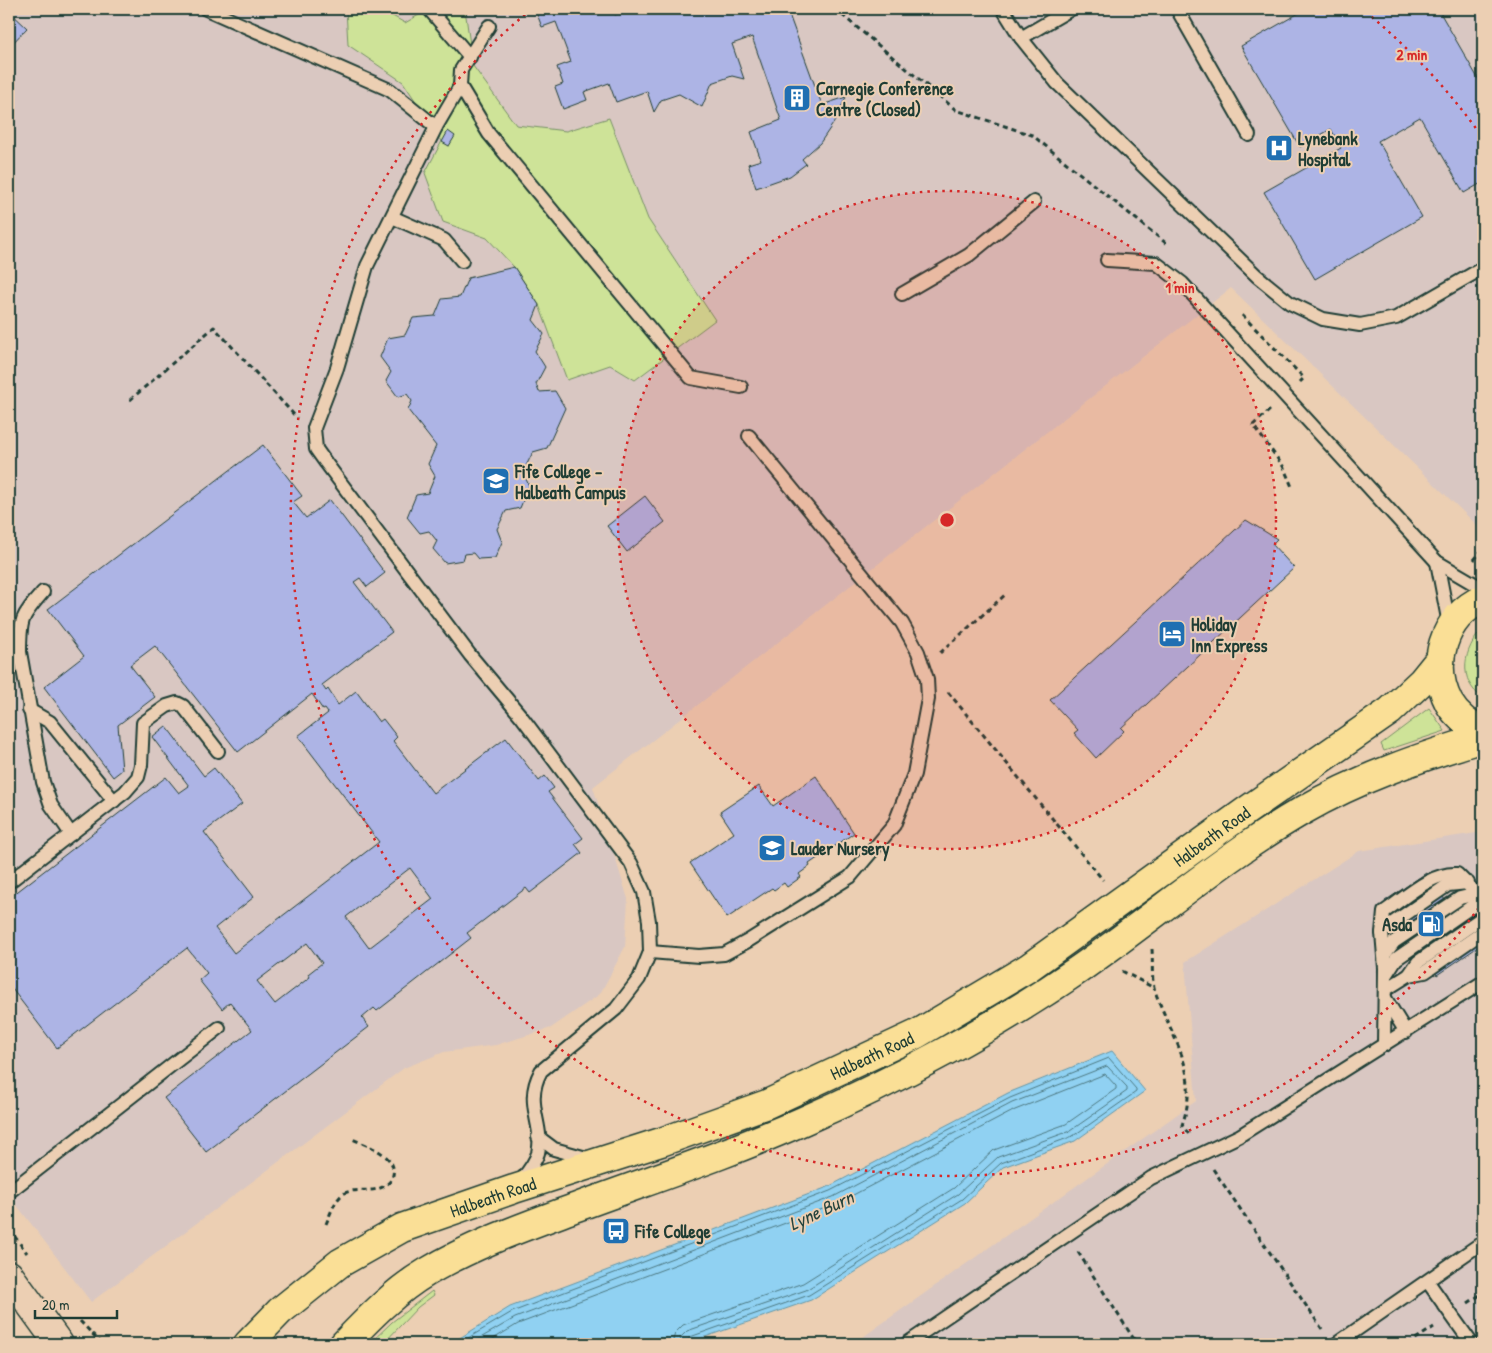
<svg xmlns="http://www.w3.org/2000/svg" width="1492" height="1353" viewBox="0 0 1492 1353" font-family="'Patrick Hand',sans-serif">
<rect width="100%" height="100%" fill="#eccfb3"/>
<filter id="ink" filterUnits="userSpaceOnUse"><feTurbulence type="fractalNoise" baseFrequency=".02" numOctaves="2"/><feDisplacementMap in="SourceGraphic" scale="10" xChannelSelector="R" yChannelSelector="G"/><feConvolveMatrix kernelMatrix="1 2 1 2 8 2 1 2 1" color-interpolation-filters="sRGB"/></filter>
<g filter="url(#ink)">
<g fill="#d9c7c2">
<path d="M9,9H1483V531L1231,288L593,787L628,899L625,947L600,994L551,1028L496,1045L444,1052L404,1068L91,1302L9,1195Z"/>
<path d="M1483,832V1344H853L1196,1101L1185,962L1359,851Z"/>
</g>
<g fill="#cee398" stroke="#769066">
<path d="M346,9H380L405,23L429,9H465L473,66L516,125L566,131L609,118L648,219L715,320L635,380L610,365L567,380L539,305L514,267L487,238L443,222L425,173L442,141L403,82L348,45Z"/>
<path d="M1483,629V698C1457,681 1463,648 1483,629Z"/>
<path d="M1429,708L1445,731L1384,751L1381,744Z"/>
<path d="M432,1291L434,1295L418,1307L383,1344H369L392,1322Z"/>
</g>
<path fill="#90d1f2" stroke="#6396a6" d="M1112,1051L1145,1091L1075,1141L1003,1167L965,1203L811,1300L685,1344H450L510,1307L828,1187L1008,1093Z"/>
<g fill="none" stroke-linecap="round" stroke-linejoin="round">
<g stroke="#4c7880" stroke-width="1">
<path d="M458,1344L512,1312L830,1191L1010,1098L1109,1058L1136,1089V1092L1073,1136L1001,1163L962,1199L809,1295L690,1337L686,1344"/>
<path d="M470,1344L515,1318L833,1197L1012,1103L1107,1066L1127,1087V1091L1070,1131L998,1157L958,1194L806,1290L687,1331L681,1337L680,1344"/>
<path d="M485,1344L518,1324L836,1204L1015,1110L1105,1074L1116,1086V1089L1066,1124L994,1150L954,1188L803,1283L683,1325L675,1333L672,1344"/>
</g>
</g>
<g fill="#adb4e5" stroke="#1f3d34" fill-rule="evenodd">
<path d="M535,9H613L615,15L628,9H787L822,105L846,97L835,121L820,143L802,159L806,164L790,176L756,188L748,164L761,160L751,132L781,120L752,37L732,44L744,79L732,76L712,83L702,107L679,94L661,100L654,112L647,91L616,102L609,83L584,92L587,100L563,109L555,87L563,84L557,67L571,62L556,22L542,27Z"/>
<path d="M1306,9H1438L1483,87V182L1464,193L1420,117L1378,141L1422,217L1315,279L1264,192L1341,148L1331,129L1300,147L1241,46Z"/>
<path d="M9,11L27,28L9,47Z"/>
<path d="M448,131L455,136L449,146L442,142Z"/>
<path d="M514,267L539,305L533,320L544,334L535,351L545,367L536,384L539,392L555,391L565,408L547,448L533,452L523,472L529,486L520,508L506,511L497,529L502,542L495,558L478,559L473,553L465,554L463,560L445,563L433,549L437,541L429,531L420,533L407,517L416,495L428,493L435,476L428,464L436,446L408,410L412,401L407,394L398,397L386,381L391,372L380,357L388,338L405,335L413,318L435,316L442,299L460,297L468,278Z"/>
<path d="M263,445L302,496L293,502L306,518L330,500L385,573L367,587L360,578L354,582L392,632L322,685L326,691L328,689L338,705L356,691L379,722L383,719L397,737L393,741L433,793L506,738L539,781L545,776L554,788L548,792L583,838L575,844L582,853L530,893L526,888L467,933L471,938L377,1011L374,1008L362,1018L369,1027L206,1152L164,1098L252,1030L230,1002L222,1009L199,980L207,973L187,948L57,1048L9,985V898L166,777L179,793L189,786L152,737L166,726L204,776L214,768L242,804L204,832L254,897L215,928L234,953L379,842L298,736L328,713L325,709L323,710L312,694L238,752L155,646L130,665L155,697L118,725L122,770L113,777L44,687L84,656L48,609ZM410,868L433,899L369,948L346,917ZM307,943L322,963L308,974L310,977L275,1004L257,981Z"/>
<path d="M645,496L665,522L627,552L607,526Z"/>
<path d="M1246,520L1277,539L1272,544L1294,568L1121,728L1124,731L1096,758L1074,733L1078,730L1050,700Z"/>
<path d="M816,776L854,833L809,864L810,866L799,874L801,877L787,887L784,883L774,890L772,888L727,918L690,863L734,833L720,812L759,786L773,806Z"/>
<path d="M1426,873L1478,947L1437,975L1385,901Z"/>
</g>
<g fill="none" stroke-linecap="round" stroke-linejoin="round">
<defs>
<g id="service">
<path d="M206,9L390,90L436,127"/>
<path d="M429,9L470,57"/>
<path d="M1003,9L1021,38L1057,83L1257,276L1290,303L1323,319L1360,325L1396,318L1483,268"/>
<path d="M1177,9L1249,135"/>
<path d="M489,26L461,70L460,86L489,134L691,378L741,387"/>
<path d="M1021,38L1071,9"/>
<path d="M460,86L436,127L367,266L337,368L314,428L316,449L326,463L470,655L521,716L631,863L644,892L649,921L650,952L639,979L616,1009L541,1071C523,1104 545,1124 538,1153C535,1164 526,1174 519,1183"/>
<path d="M392,217L444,240L462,261"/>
<path d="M1107,260L1156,263L1182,283L1437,562L1483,589"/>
<path d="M902,294L969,255L1034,202"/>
<path d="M1437,562L1449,624"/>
<path d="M43,592C21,617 20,619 20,652L43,782L51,805L71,834"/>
<path d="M29,710L50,722L114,801"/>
<path d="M9,882L125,792L138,777L141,765L143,723L167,706L177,703L183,706L218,751"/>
<path d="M1382,933L1384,912C1405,898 1431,872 1457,874L1483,900"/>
<path d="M650,952L699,956L724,954L748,941L850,877L894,825L914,774L928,699L927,679L918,652L902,623L749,436"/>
<path d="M1384,955L1394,942L1460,898L1477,894"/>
<path d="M1409,975L1418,962L1483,917"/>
<path d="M1385,976L1396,959L1471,907L1483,904"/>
<path d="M1385,990L1409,975L1425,972L1483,932"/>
<path d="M1385,998L1406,1032"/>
<path d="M1384,1045L1385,968L1382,933L1387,927L1448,885L1468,883"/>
<path d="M538,1137L554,1149L590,1159"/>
<path d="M9,1192L219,1028"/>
<path d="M1428,1282L1472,1344"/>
<path d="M906,1344L1151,1178L1239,1136L1483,982"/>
<path d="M1336,1344L1483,1242"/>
</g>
<path id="tertiary" d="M9,1275L59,1344"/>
<g id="primary">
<path d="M1483,599C1443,616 1429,665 1449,703C1457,717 1470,726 1483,733"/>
<path id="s1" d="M248,1344L280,1311L340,1263L402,1228L514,1189L661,1142L767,1104L917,1034L1028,968L1246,811L1390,711L1422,681L1439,660"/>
<path d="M344,1344C369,1318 395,1291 427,1272C474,1244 526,1226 577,1207C653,1179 729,1154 803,1121C895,1081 996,1027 1078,970C1153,918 1223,857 1302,811C1359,778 1420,757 1483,738"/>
</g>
</defs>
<use href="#service" stroke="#1f3d34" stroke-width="16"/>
<use href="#tertiary" stroke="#1f3d34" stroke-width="31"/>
<use href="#primary" stroke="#1f3d34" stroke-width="31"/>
<g stroke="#1f3d34" stroke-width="3" stroke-dasharray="5 4" stroke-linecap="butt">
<path d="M835,9L956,110L1032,135L1167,244"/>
<path d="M1242,315L1304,378L1300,382"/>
<path d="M130,400L214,327L297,418"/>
<path d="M1270,410L1253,425L1283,466L1293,489"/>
<path d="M1474,560L1483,549"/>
<path d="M940,653L1006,594"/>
<path d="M948,692L1103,880"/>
<path d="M1152,949C1153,962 1151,979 1155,991C1172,1039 1201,1072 1182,1125L1191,1137"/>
<path d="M1122,971L1154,988"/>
<path d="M1213,1169L1322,1329"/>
<path d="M326,1224C330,1215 334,1201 343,1194C353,1188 366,1192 377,1189C383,1188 390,1183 392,1178C401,1156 366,1145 352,1139"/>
<path d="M9,1229L27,1253"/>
<path d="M1078,1252L1137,1344"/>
<path d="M1468,1303L1483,1293"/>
<path d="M80,1321L102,1344"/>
<path d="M1408,1344L1434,1327"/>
</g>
<use href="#service" stroke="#eccfb3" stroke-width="12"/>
<use href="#tertiary" stroke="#eccfb3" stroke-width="28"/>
<use href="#primary" stroke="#fadf96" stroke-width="28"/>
</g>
</g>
<circle cx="947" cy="520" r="329" fill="#d62828" fill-opacity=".12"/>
<g fill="none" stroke="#d62828" stroke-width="2.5" stroke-dasharray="2.5 5">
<circle cx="947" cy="520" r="329"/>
<path d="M1483 902A658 658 0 1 1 528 12M1366 12A658 658 0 0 1 1483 138"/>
</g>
<defs>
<symbol id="building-square" viewBox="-11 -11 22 22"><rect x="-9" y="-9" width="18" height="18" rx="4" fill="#1f6fb2" stroke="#eccfb3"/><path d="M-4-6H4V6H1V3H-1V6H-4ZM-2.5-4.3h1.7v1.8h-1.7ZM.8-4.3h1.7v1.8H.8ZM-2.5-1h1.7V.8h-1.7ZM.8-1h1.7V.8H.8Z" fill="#fff"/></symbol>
<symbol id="hospital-square" viewBox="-11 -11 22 22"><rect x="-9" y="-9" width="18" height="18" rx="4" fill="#1f6fb2" stroke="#eccfb3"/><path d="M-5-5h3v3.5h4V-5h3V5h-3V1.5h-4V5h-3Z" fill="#fff"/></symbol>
<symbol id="university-square" viewBox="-11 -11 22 22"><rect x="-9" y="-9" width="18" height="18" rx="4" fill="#1f6fb2" stroke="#eccfb3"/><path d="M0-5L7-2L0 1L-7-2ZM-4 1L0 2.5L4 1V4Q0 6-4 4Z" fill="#fff"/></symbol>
<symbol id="hotel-square" viewBox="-11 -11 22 22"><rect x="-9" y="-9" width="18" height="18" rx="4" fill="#1f6fb2" stroke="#eccfb3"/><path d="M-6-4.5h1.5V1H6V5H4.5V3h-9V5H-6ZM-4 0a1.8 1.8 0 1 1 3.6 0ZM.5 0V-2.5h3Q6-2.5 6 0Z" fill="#fff"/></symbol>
<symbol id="school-square" viewBox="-11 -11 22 22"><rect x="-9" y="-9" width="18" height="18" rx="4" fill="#1f6fb2" stroke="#eccfb3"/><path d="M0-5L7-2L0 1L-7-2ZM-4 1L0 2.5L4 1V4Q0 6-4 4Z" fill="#fff"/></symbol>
<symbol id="fuel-square" viewBox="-11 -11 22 22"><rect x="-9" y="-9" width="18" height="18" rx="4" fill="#1f6fb2" stroke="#eccfb3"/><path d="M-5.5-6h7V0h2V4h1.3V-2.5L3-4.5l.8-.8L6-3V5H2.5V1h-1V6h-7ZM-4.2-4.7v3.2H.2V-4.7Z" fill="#fff"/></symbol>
<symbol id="bus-square" viewBox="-11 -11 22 22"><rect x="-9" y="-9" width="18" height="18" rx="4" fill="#1f6fb2" stroke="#eccfb3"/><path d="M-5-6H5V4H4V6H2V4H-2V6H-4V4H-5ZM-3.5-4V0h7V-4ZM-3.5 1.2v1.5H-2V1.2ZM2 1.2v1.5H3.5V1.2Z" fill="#fff"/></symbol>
</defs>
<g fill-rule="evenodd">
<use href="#building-square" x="781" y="82" width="32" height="32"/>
<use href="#hospital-square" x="1263" y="132" width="32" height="32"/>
<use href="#university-square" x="480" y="465" width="32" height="32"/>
<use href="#hotel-square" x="1156" y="618" width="32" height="32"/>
<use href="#school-square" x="756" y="832" width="32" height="32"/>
<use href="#fuel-square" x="1415" y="908" width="32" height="32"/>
<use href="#bus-square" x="600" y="1215" width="32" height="32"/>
</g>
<g text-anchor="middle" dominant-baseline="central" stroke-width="4" stroke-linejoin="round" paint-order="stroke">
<g font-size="18" font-weight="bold" fill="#1f3d34" stroke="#eccfb3" text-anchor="start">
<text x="816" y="88">Carnegie Conference<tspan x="816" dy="21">Centre (Closed)</tspan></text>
<text x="1298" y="138">Lynebank<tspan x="1298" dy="21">Hospital</tspan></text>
<text x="515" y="471">Fife College -<tspan x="515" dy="21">Halbeath Campus</tspan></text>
<text x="1191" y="624">Holiday<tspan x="1191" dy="21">Inn Express</tspan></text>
<text x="791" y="848">Lauder Nursery</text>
<text x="1412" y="924" text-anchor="end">Asda</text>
<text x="635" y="1231">Fife College</text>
</g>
<g font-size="18" fill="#1f3d34" stroke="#eccfb3">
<text stroke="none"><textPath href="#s1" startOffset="1100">Halbeath Road</textPath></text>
<text stroke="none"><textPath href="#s1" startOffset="695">Halbeath Road</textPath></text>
<text stroke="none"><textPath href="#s1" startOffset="290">Halbeath Road</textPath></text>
</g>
<g font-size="19" font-style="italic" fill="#25443e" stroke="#eccfb3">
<text transform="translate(821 1210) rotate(-25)">Lyne Burn</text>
</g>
</g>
<circle cx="947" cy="520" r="8" fill="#d62828" stroke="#eccfb3" stroke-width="2.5"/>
<g font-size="15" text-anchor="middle" font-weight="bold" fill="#d62828" stroke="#eccfb3" stroke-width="4" stroke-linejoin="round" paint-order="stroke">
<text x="1412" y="60">2 min</text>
<text x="1180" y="293">1 min</text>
</g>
<rect width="1492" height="1353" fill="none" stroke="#eccfb3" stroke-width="30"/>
<rect x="15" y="15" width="1462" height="1323" fill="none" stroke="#1f3d34" stroke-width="2" filter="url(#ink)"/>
<path d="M35 1310v8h82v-8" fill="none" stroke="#1f3d34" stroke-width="2.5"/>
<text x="42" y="1310" font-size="15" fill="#1f3d34" stroke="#eccfb3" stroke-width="4" paint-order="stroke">20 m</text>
</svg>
